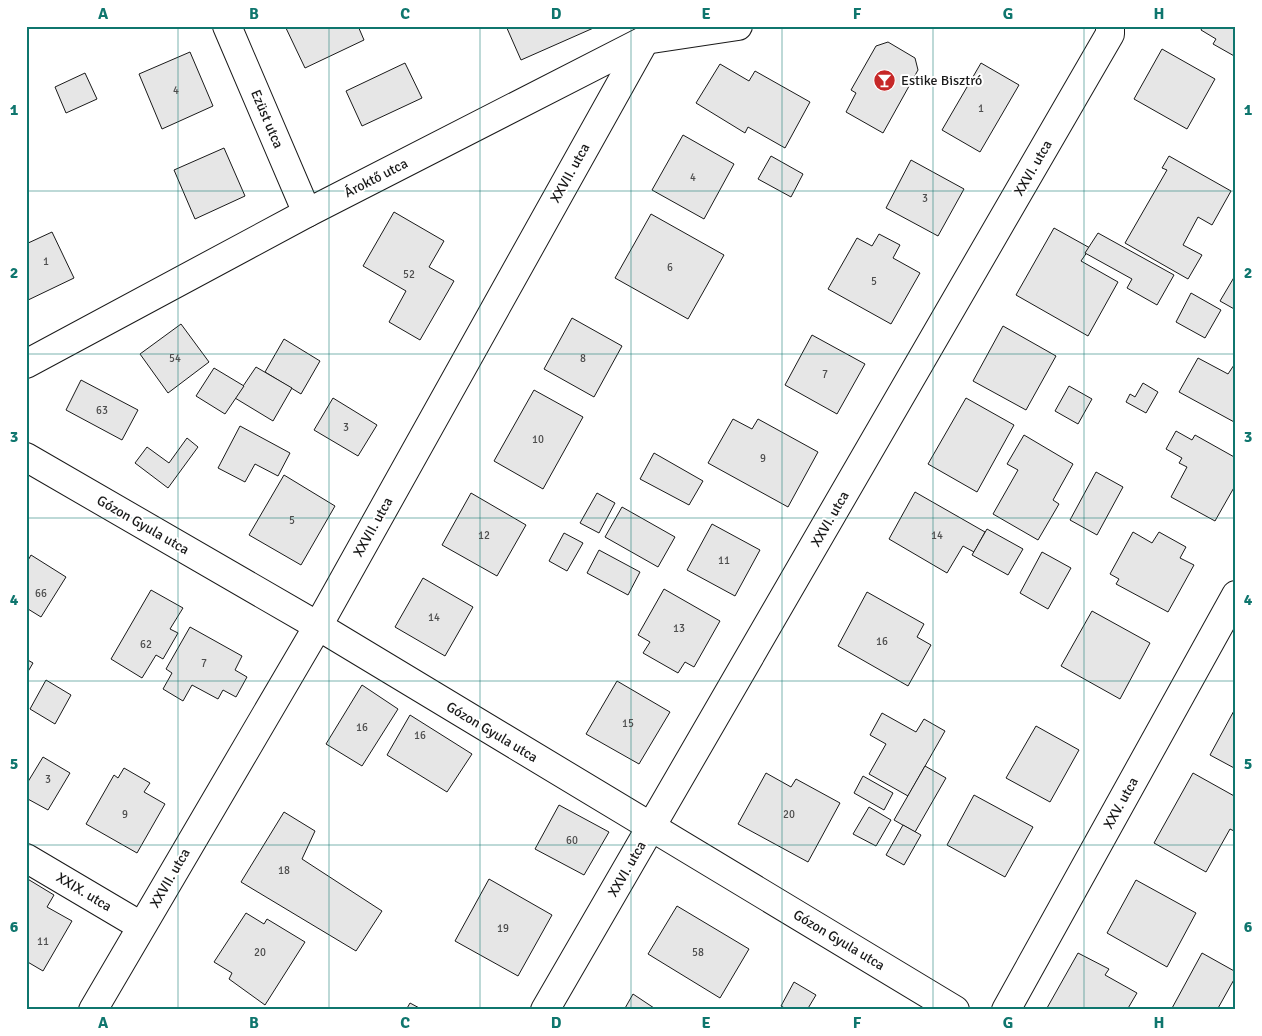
<svg xmlns="http://www.w3.org/2000/svg" width="1262" height="1036" viewBox="0 0 1262 1036" font-family="Signika,sans-serif">
<rect width="100%" height="100%" fill="#fff"/>
<g fill="#e6e6e6" stroke="#1a1a1a">
<path d="M285,26H358L364,40L305,68Z"/>
<path d="M506,26H598L521,60Z"/>
<path d="M1203,26H1236V57L1213,44L1216,39L1201,30Z"/>
<path d="M888,42L915,58L918,70L883,133L846,112L856,93L851,90L876,46Z"/>
<path d="M1162,49L1215,79L1187,129L1134,99Z"/>
<path d="M190,52L213,106L162,129L139,74Z"/>
<path d="M405,63L422,98L362,126L346,91Z"/>
<path d="M981,63L1019,85L980,152L942,130Z"/>
<path d="M720,64L749,81L755,71L810,102L785,148L748,127L745,133L696,103Z"/>
<path d="M85,73L97,99L66,113L55,87Z"/>
<path d="M683,135L734,164L704,219L652,190Z"/>
<path d="M224,148L245,196L195,219L174,170Z"/>
<path d="M771,156L803,174L791,197L758,179Z"/>
<path d="M1169,156L1231,191L1212,225L1198,217L1183,245L1202,255L1188,279L1125,243L1167,170L1162,168Z"/>
<path d="M911,160L964,189L938,236L886,208Z"/>
<path d="M394,212L444,241L429,267L454,281L420,340L389,322L406,291L363,266Z"/>
<path d="M651,214L724,255L688,319L615,278Z"/>
<path d="M1054,228L1090,248L1081,261L1118,282L1088,336L1016,295Z"/>
<path d="M52,232L74,278L26,301V244Z"/>
<path d="M1098,233L1174,275L1157,305L1127,288L1132,279L1085,253Z"/>
<path d="M879,234L900,245L893,258L920,273L891,324L828,289L857,238L872,246Z"/>
<path d="M1236,274V310L1220,301Z"/>
<path d="M1191,293L1221,310L1205,338L1176,322Z"/>
<path d="M572,318L622,346L594,397L544,369Z"/>
<path d="M181,324L209,362L168,393L140,354Z"/>
<path d="M1003,326L1056,356L1026,410L973,381Z"/>
<path d="M812,335L865,364L837,414L785,385Z"/>
<path d="M284,339L320,361L301,394L265,372Z"/>
<path d="M1198,358L1228,374L1236,362V423L1179,392Z"/>
<path d="M256,367L292,388L273,421L235,398Z"/>
<path d="M214,368L244,386L225,414L196,396Z"/>
<path d="M81,380L138,410L122,440L66,410Z"/>
<path d="M1143,383L1158,392L1146,413L1126,402L1130,394L1135,397Z"/>
<path d="M1069,386L1092,399L1078,424L1055,411Z"/>
<path d="M534,390L583,417L543,489L494,461Z"/>
<path d="M333,398L377,425L358,456L314,430Z"/>
<path d="M966,398L1014,425L977,492L928,464Z"/>
<path d="M733,419L752,429L758,419L818,452L788,507L708,463Z"/>
<path d="M240,426L290,453L278,476L255,464L245,482L218,468Z"/>
<path d="M1176,431L1192,440L1195,435L1236,458V484L1215,521L1171,497L1187,467L1179,463L1182,458L1166,449Z"/>
<path d="M1024,435L1073,464L1053,500L1059,504L1038,540L993,514L1018,470L1007,464Z"/>
<path d="M187,438L198,447L168,488L135,463L147,447L169,463Z"/>
<path d="M654,453L703,481L689,505L640,479Z"/>
<path d="M1096,472L1123,487L1097,535L1070,520Z"/>
<path d="M284,475L335,506L301,565L249,535Z"/>
<path d="M915,492L985,532L974,552L963,546L947,573L889,539Z"/>
<path d="M471,493L526,525L497,576L442,545Z"/>
<path d="M597,493L615,503L599,533L580,523Z"/>
<path d="M622,507L675,537L658,567L605,537Z"/>
<path d="M712,524L760,550L735,596L687,570Z"/>
<path d="M987,529L1023,549L1008,575L972,555Z"/>
<path d="M1133,532L1152,543L1159,532L1186,547L1180,558L1194,565L1168,612L1116,584L1119,579L1110,574Z"/>
<path d="M564,533L583,543L567,571L549,561Z"/>
<path d="M599,550L640,572L628,595L587,573Z"/>
<path d="M1042,552L1071,568L1048,609L1020,593Z"/>
<path d="M31,555L66,577L41,617L28,609L26,611V564Z"/>
<path d="M423,578L473,607L445,656L395,627Z"/>
<path d="M664,589L720,621L694,667L685,662L678,673L643,653L650,642L638,635Z"/>
<path d="M151,590L183,608L170,629L178,633L163,659L156,655L142,678L111,659Z"/>
<path d="M867,592L924,624L917,637L931,645L908,686L838,646Z"/>
<path d="M1092,611L1150,643L1120,699L1061,666Z"/>
<path d="M190,627L242,656L235,670L247,677L236,697L223,690L218,699L192,685L183,701L163,689L172,673L166,669Z"/>
<path d="M26,659L33,663L26,675Z"/>
<path d="M46,680L71,695L55,724L30,709Z"/>
<path d="M617,681L670,712L639,764L586,734Z"/>
<path d="M362,685L398,709L362,766L326,744Z"/>
<path d="M1236,707V769L1210,755Z"/>
<path d="M882,713L916,732L924,719L945,731L908,796L869,774L886,744L870,735Z"/>
<path d="M410,715L472,754L447,792L387,755Z"/>
<path d="M1036,726L1079,750L1050,802L1006,778Z"/>
<path d="M43,757L70,773L48,810L26,798V785Z"/>
<path d="M925,766L946,778L915,832L894,820Z"/>
<path d="M124,768L150,783L144,792L165,804L137,853L86,824L114,775L118,778Z"/>
<path d="M766,773L791,787L796,779L840,803L808,862L738,824Z"/>
<path d="M1193,773L1236,797V832L1230,829L1206,872L1154,843Z"/>
<path d="M863,776L893,793L884,810L854,793Z"/>
<path d="M974,795L1033,827L1005,877L947,845Z"/>
<path d="M559,805L609,832L584,875L535,849Z"/>
<path d="M869,807L891,820L876,846L853,834Z"/>
<path d="M284,812L315,831L302,859L382,911L356,951L241,882Z"/>
<path d="M903,825L921,835L904,865L886,855Z"/>
<path d="M26,878L54,895L47,907L72,921L43,971L26,961Z"/>
<path d="M489,879L552,915L518,976L455,941Z"/>
<path d="M1136,880L1196,913L1167,967L1107,933Z"/>
<path d="M677,906L749,949L720,998L648,954Z"/>
<path d="M246,913L264,924L267,919L305,942L265,1005L229,979L232,973L214,962Z"/>
<path d="M1078,953L1109,969L1105,975L1137,993L1127,1010L1047,1008Z"/>
<path d="M1202,953L1236,972V976L1217,1010H1171Z"/>
<path d="M794,982L816,995L807,1010H788L781,1006Z"/>
<path d="M633,994L657,1010H624Z"/>
<path d="M410,1003L423,1010H406Z"/>
</g>
<g fill="none" stroke-linecap="round" stroke-linejoin="round">
<defs>
<g id="street">
<path d="M227,26L307,213"/>
<path d="M26,364L307,213L645,40L738,26"/>
<path d="M26,457L318,626L955,1010"/>
<path d="M26,858L141,926"/>
<path d="M93,1010L318,626L645,40"/>
<path d="M545,1010L1110,34V26"/>
<path d="M1006,1010L1236,595"/>
</g>
</defs>
<use href="#street" stroke="#1a1a1a" stroke-width="30"/>
<use href="#street" stroke="#fff" stroke-width="28"/>
</g>
<path fill="none" stroke="#0f766e" stroke-width="1" stroke-opacity="0.55" d="M178,26V1010M329,26V1010M480,26V1010M631,26V1010M782,26V1010M933,26V1010M1084,26V1010M26,191H1236M26,354H1236M26,518H1236M26,681H1236M26,845H1236"/>
<defs>
<symbol id="bar-disc" viewBox="-11 -11 22 22"><circle r="9.5" fill="#c62828" stroke="#fff"/><path d="M-6-5H6L.8 .8V4.5H3.5V6h-7V4.5H-.8V.8Z" fill="#fff"/></symbol>
</defs>
<g fill-rule="evenodd">
<use href="#bar-disc" x="872" y="68" width="25" height="25"/>
</g>
<g text-anchor="middle" dominant-baseline="central" stroke-width="4" stroke-linejoin="round" paint-order="stroke">
<g font-size="11" fill="#4d4d4d">
<text x="176" y="90">4</text>
<text x="981" y="108">1</text>
<text x="693" y="177">4</text>
<text x="925" y="198">3</text>
<text x="46" y="261">1</text>
<text x="670" y="267">6</text>
<text x="409" y="274">52</text>
<text x="874" y="281">5</text>
<text x="175" y="358">54</text>
<text x="583" y="358">8</text>
<text x="825" y="374">7</text>
<text x="102" y="410">63</text>
<text x="346" y="427">3</text>
<text x="538" y="439">10</text>
<text x="763" y="458">9</text>
<text x="292" y="520">5</text>
<text x="484" y="535">12</text>
<text x="937" y="535">14</text>
<text x="724" y="560">11</text>
<text x="41" y="593">66</text>
<text x="434" y="617">14</text>
<text x="679" y="628">13</text>
<text x="882" y="641">16</text>
<text x="146" y="644">62</text>
<text x="204" y="663">7</text>
<text x="628" y="723">15</text>
<text x="362" y="727">16</text>
<text x="420" y="735">16</text>
<text x="48" y="779">3</text>
<text x="125" y="814">9</text>
<text x="789" y="814">20</text>
<text x="572" y="840">60</text>
<text x="284" y="870">18</text>
<text x="503" y="928">19</text>
<text x="43" y="941">11</text>
<text x="260" y="952">20</text>
<text x="698" y="952">58</text>
</g>
<g font-size="14" fill="#1a1a1a" stroke="#fff" text-anchor="start">
<text x="901" y="80">Estike Bisztró</text>
</g>
<g font-size="14" fill="#1a1a1a" stroke="#fff">
<text transform="translate(267 119) rotate(67)">Ezüst utca</text>
<text transform="translate(1033 168) rotate(-60)">XXVI. utca</text>
<text transform="translate(570 173) rotate(-61)">XXVII. utca</text>
<text transform="translate(376 178) rotate(-27)">Ároktő utca</text>
<text transform="translate(830 519) rotate(-60)">XXVI. utca</text>
<text transform="translate(143 525) rotate(30)">Gózon Gyula utca</text>
<text transform="translate(373 527) rotate(-61)">XXVII. utca</text>
<text transform="translate(492 732) rotate(31)">Gózon Gyula utca</text>
<text transform="translate(1121 803) rotate(-61)">XXV. utca</text>
<text transform="translate(627 869) rotate(-60)">XXVI. utca</text>
<text transform="translate(170 878) rotate(-60)">XXVII. utca</text>
<text transform="translate(84 892) rotate(31)">XXIX. utca</text>
<text transform="translate(839 940) rotate(31)">Gózon Gyula utca</text>
</g>
</g>
<rect width="1262" height="1036" fill="none" stroke="#ffffff" stroke-width="55"/>
<rect x="28" y="28" width="1206" height="980" fill="none" stroke="#0f766e" stroke-width="2"/>
<g font-size="16" text-anchor="middle" font-weight="bold" fill="#0f766e">
<text x="103" y="19">A</text>
<text x="254" y="19">B</text>
<text x="405" y="19">C</text>
<text x="556" y="19">D</text>
<text x="706" y="19">E</text>
<text x="857" y="19">F</text>
<text x="1008" y="19">G</text>
<text x="1159" y="19">H</text>
<text x="14" y="115">1</text>
<text x="1248" y="115">1</text>
<text x="14" y="278">2</text>
<text x="1248" y="278">2</text>
<text x="14" y="442">3</text>
<text x="1248" y="442">3</text>
<text x="14" y="605">4</text>
<text x="1248" y="605">4</text>
<text x="14" y="769">5</text>
<text x="1248" y="769">5</text>
<text x="14" y="932">6</text>
<text x="1248" y="932">6</text>
<text x="103" y="1028">A</text>
<text x="254" y="1028">B</text>
<text x="405" y="1028">C</text>
<text x="556" y="1028">D</text>
<text x="706" y="1028">E</text>
<text x="857" y="1028">F</text>
<text x="1008" y="1028">G</text>
<text x="1159" y="1028">H</text>
</g>
</svg>
